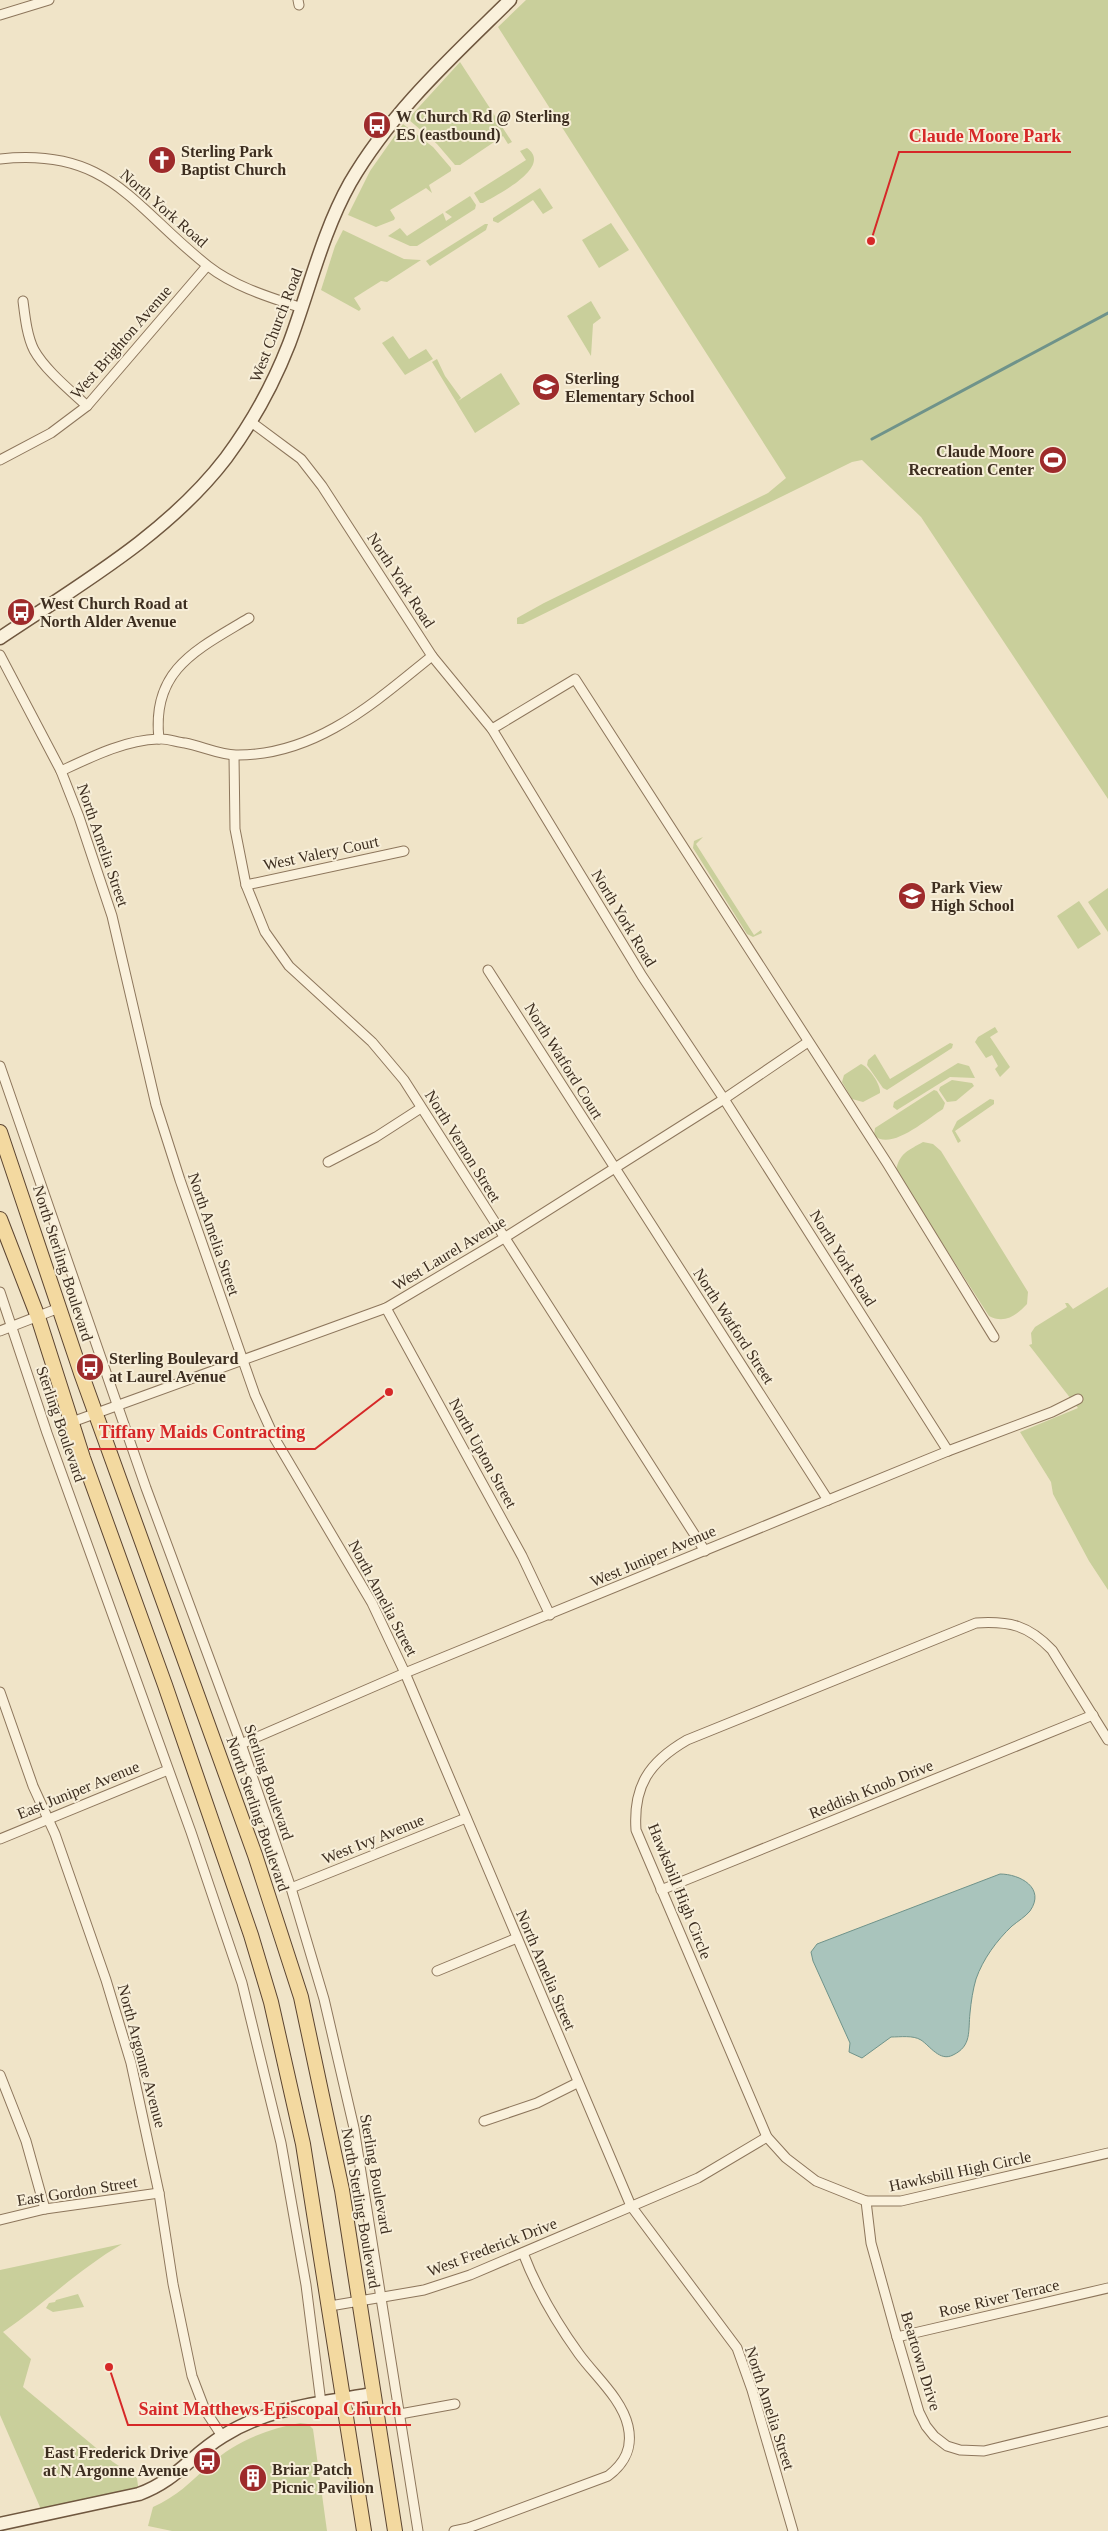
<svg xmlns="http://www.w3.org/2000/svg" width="1108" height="2531" viewBox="0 0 1108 2531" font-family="Georgia,serif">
<rect width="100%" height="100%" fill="#f0e4c8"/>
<g fill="#c9cf9b">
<path d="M526,0H1108V799L921,517L862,460L852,462L523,624H517V618L544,603L768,493L786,478L498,27Z"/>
<path d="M460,62L512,142L508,144L503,136L460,165H455L437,144L408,119Z"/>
<path d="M403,124L433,147L451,168V171L429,185L432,193L426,188L390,210L395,218L394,220L376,227L348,215L370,171Z"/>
<path d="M527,148C554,167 495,196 483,203H480L474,193L526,160L520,151Z"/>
<path d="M540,188L553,208L543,214L533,200L498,223L493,221V218Z"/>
<path d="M470,196L476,205L475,209L417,246H410L388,236L400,228L407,236L443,213L446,221L452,217L445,212Z"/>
<path d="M611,223L629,250L599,268L582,240Z"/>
<path d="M485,224H488L486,230L430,266L426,261Z"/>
<path d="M343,230L404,259L421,260L387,282L381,281L354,298L361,309L359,311L321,290L335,246Z"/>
<path d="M591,301L601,318L593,324L591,356L567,316Z"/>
<path d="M393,336L409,359L426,349L433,359L405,375L382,343Z"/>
<path d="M437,359L445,376L461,398L458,401L501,373L520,404L475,433L432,362Z"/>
<path d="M703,837L696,844L754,935L761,930L762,933L753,937L747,934L693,848L694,841Z"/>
<path d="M1108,888V932L1088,902Z"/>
<path d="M1079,901L1101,934L1078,949L1057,916Z"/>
<path d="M995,1027L998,1032L990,1037L1010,1067L1000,1077L995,1069L998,1066L992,1055L986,1058L975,1042L978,1037Z"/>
<path d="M950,1043L953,1044L952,1048L887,1090L883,1088L867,1065L868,1060L875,1054L890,1079Z"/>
<path d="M958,1063L969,1066L975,1078L950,1077L897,1110L893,1107L894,1102Z"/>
<path d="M861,1064C869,1067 881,1085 880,1093L863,1102L852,1099L842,1082L844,1075Z"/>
<path d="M952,1080L972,1083L974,1086L956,1101L947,1102L939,1090L940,1087Z"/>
<path d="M934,1090L937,1091L945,1103L943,1109C927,1119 890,1152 874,1135L875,1128Z"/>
<path d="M990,1099L994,1100V1104L955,1131L961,1141L958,1143L952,1131L957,1121Z"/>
<path d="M923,1142L933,1144L941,1151L1028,1292L1027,1304C1016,1316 1004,1324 989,1316L896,1171C899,1153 909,1150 923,1142Z"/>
<path d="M1108,1287V1590L1089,1561L1053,1494L1051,1482L1020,1432L1078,1408L1029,1345L1032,1344L1031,1333L1035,1327L1067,1307L1065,1303H1068L1073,1309Z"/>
<path d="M122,2244C79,2269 44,2304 3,2332L31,2359L23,2387L113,2462L137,2478L139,2494L43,2514L0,2415V2270Z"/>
<path d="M78,2294L84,2307L53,2312L46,2308L49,2303L55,2302L56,2300Z"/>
<path d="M300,2423L308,2424L313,2429L327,2531H172L148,2526L153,2507C176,2497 191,2482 209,2465C235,2442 266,2429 300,2423Z"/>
</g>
<path fill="#a9c4bc" stroke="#6f938a" d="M1000,1874C1020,1874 1046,1888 1030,1911C1025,1917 1018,1921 1012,1926C997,1940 983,1959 976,1979C973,1989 971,2002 970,2013C968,2031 972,2046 953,2055C940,2062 930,2046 921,2040C913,2035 900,2037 891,2037L862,2058L849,2052L850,2043L813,1961L811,1952L817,1944Z"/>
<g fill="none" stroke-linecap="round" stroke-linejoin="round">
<path stroke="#6f938a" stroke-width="3" d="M872,439L1108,313"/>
<defs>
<g id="street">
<path d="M298,0L299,5"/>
<path d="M0,15L49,0"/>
<path d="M0,159C109,147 133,207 208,266C235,287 269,297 302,308"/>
<path d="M23,301C25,317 27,336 34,350C45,370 71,391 87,406"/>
<path d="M251,422L301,459L322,486L432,656L492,729L642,976L724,1099L948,1451"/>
<path d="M0,460L51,433L87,406L207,266"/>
<path d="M0,655L61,771L79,817L112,916L156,1105L180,1180L255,1395L275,1439L372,1603L405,1673L631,2206L737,2348L752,2390L793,2531"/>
<path d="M492,729L575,679L887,1163L994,1337"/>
<path d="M159,739C151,669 198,649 249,618"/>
<path d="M234,756L235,829L246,885L265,932L289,966L372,1042L404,1080L705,1551"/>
<path d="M61,771C91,757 125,740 158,739C167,738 176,742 185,743C201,746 220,755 236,755C316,756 375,702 432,656"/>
<path d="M246,885L404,851"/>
<path d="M488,970L828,1500"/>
<path d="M0,1066L146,1488L241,1744L291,1888L324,1999L354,2128L418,2531"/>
<path d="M328,1162L376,1137L421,1108"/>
<path d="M0,1292L47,1433L191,1832L242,1983L281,2143L306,2285L321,2403"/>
<path d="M386,1308L522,1556L550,1615"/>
<path d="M0,1331L59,1308"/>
<path d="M72,1422L386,1308L504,1238L724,1099L808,1042"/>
<path d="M0,1692L33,1786L55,1834L106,1980L131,2063L159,2193L173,2284L192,2376L205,2410L222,2436"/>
<path d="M1108,1740L1052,1650C1028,1625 1010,1621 976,1623L687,1740C649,1762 633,1786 636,1830L767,2137L786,2158L816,2181L866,2201H901L1108,2153"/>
<path d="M241,1744L405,1673L948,1451L1052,1412L1078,1399"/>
<path d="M0,1839L168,1770"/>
<path d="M291,1888L466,1818"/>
<path d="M661,1890L1093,1715"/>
<path d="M437,1971L517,1938"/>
<path d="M0,2075L26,2141L45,2209"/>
<path d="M484,2121L537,2103L577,2083"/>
<path d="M866,2201L871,2243L897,2337L919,2412L926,2426L934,2436L947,2446L960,2450L984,2451L1108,2421"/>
<path d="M0,2220L45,2209L159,2193"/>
<path d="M330,2306L424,2290L470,2275L698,2178L767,2137"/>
<path d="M897,2337L1108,2288"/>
<path d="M400,2414L455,2404"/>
<path d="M454,2531L468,2528L608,2476C625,2463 633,2448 628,2426C622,2399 595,2376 579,2354C556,2322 537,2290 523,2253"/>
</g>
<g id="secondary">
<path d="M0,638C79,585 168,534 226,458C252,423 273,385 289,344C309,291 322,233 350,183C391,112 452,57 510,0"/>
<path d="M0,2524L139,2494C177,2480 190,2456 223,2436C269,2407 321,2403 373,2394"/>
</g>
<g id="primary">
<path d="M0,1132L81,1373L255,1855L301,1997L342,2190L395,2531"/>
<path d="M0,1219L38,1317L83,1458L165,1685L251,1935L271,2002L303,2144L364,2531"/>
</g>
</defs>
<use href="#street" stroke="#8d765c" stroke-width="11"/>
<use href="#secondary" stroke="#6f573f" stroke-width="15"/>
<use href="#primary" stroke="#5b4430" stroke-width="16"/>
<use href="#street" stroke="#faf1dc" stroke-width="9"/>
<use href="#secondary" stroke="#faf1dc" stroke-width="12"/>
<use href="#primary" stroke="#f3d9a0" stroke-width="14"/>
</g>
<defs>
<symbol id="bus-disc" viewBox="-11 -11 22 22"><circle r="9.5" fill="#9e2a2b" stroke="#f7eed8"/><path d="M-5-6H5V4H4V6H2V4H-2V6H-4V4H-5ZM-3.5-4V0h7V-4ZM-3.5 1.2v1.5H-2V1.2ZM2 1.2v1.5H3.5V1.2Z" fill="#fff"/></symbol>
<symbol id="church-disc" viewBox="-11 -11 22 22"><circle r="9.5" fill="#9e2a2b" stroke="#f7eed8"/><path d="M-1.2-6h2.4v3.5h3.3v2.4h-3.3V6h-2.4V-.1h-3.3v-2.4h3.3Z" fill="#fff"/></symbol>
<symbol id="school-disc" viewBox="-11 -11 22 22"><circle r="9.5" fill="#9e2a2b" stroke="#f7eed8"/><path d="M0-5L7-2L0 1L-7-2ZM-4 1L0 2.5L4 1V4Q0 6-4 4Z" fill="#fff"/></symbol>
<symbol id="stadium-disc" viewBox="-11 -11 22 22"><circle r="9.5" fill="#9e2a2b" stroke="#f7eed8"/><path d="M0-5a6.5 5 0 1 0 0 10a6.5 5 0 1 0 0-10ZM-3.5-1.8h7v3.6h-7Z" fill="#fff"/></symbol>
<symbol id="building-disc" viewBox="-11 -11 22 22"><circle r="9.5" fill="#9e2a2b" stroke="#f7eed8"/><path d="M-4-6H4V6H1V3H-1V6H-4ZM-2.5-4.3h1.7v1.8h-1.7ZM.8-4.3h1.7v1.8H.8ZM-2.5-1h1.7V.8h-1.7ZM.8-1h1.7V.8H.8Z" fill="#fff"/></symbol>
</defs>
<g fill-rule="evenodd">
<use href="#bus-disc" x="361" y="109" width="32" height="32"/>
<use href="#church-disc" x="146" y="144" width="32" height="32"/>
<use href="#school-disc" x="530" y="371" width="32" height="32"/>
<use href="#stadium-disc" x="1037" y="444" width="32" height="32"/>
<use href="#bus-disc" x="5" y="596" width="32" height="32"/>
<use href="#school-disc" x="896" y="880" width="32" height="32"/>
<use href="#bus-disc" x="74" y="1351" width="32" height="32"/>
<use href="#bus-disc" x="191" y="2445" width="32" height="32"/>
<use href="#building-disc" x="237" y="2462" width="32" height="32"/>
</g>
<g text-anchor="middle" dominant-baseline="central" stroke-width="4" stroke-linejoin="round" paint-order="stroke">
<g font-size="16" font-weight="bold" fill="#3d2e20" stroke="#f7eed8" text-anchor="start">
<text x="396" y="116">W Church Rd @ Sterling<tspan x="396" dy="18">ES (eastbound)</tspan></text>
<text x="181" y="151">Sterling Park<tspan x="181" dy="18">Baptist Church</tspan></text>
<text x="565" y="378">Sterling<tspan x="565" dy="18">Elementary School</tspan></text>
<text x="1034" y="451" text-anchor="end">Claude Moore<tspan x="1034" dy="18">Recreation Center</tspan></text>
<text x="40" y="603">West Church Road at<tspan x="40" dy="18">North Alder Avenue</tspan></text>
<text x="931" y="887">Park View<tspan x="931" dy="18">High School</tspan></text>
<text x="109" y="1358">Sterling Boulevard<tspan x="109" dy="18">at Laurel Avenue</tspan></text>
<text x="188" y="2452" text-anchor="end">East Frederick Drive<tspan x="188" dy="18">at N Argonne Avenue</tspan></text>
<text x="272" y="2469">Briar Patch<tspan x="272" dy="18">Picnic Pavilion</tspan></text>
</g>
<g font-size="16" fill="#3d2e20" stroke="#f7eed8">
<text transform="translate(164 208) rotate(41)">North York Road</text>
<text transform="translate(276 325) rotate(-69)">West Church Road</text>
<text transform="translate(121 342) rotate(-49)">West Brighton Avenue</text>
<text transform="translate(401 580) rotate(57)">North York Road</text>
<text transform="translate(103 845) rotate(71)">North Amelia Street</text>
<text transform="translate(321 853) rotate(-12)">West Valery Court</text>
<text transform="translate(624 918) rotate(59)">North York Road</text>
<text transform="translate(564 1061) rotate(58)">North Watford Court</text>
<text transform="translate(463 1146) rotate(58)">North Vernon Street</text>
<text transform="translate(214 1234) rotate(71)">North Amelia Street</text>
<text transform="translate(449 1253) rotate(-31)">West Laurel Avenue</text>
<text transform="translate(843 1258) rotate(58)">North York Road</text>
<text transform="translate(63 1263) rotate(72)">North Sterling Boulevard</text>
<text transform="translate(734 1326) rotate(57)">North Watford Street</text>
<text transform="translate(61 1424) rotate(71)">Sterling Boulevard</text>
<text transform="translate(483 1453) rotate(61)">North Upton Street</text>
<text transform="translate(653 1556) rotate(-23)">West Juniper Avenue</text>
<text transform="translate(383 1598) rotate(62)">North Amelia Street</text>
<text transform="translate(269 1782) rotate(71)">Sterling Boulevard</text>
<text transform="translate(871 1789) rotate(-22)">Reddish Knob Drive</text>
<text transform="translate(78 1790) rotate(-22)">East Juniper Avenue</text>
<text transform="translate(258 1814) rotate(71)">North Sterling Boulevard</text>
<text transform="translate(373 1839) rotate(-22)">West Ivy Avenue</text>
<text transform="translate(680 1891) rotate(68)">Hawksbill High Circle</text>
<text transform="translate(546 1970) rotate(67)">North Amelia Street</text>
<text transform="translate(142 2056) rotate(75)">North Argonne Avenue</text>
<text transform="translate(960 2171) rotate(-12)">Hawksbill High Circle</text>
<text transform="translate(376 2174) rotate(80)">Sterling Boulevard</text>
<text transform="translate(77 2191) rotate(-9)">East Gordon Street</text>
<text transform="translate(361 2208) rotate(80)">North Sterling Boulevard</text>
<text transform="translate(492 2247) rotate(-21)">West Frederick Drive</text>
<text transform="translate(999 2298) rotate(-13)">Rose River Terrace</text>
<text transform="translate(921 2361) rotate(73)">Beartown Drive</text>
<text transform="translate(770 2408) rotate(72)">North Amelia Street</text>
</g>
</g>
<path fill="none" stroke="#d62828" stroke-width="2" d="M871 241L899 152H1071M389 1392L315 1449H89M109 2367L128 2425H411"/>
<g fill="#d62828" stroke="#f7eed8" stroke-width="2">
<circle cx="871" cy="241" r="5"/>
<circle cx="389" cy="1392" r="5"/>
<circle cx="109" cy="2367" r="5"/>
</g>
<g font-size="18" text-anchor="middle" font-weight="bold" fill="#d62828" stroke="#f7eed8" stroke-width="4" stroke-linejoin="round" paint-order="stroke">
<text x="985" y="142">Claude Moore Park</text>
<text x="202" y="1438">Tiffany Maids Contracting</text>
<text x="270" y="2415">Saint Matthews Episcopal Church</text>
</g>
</svg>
